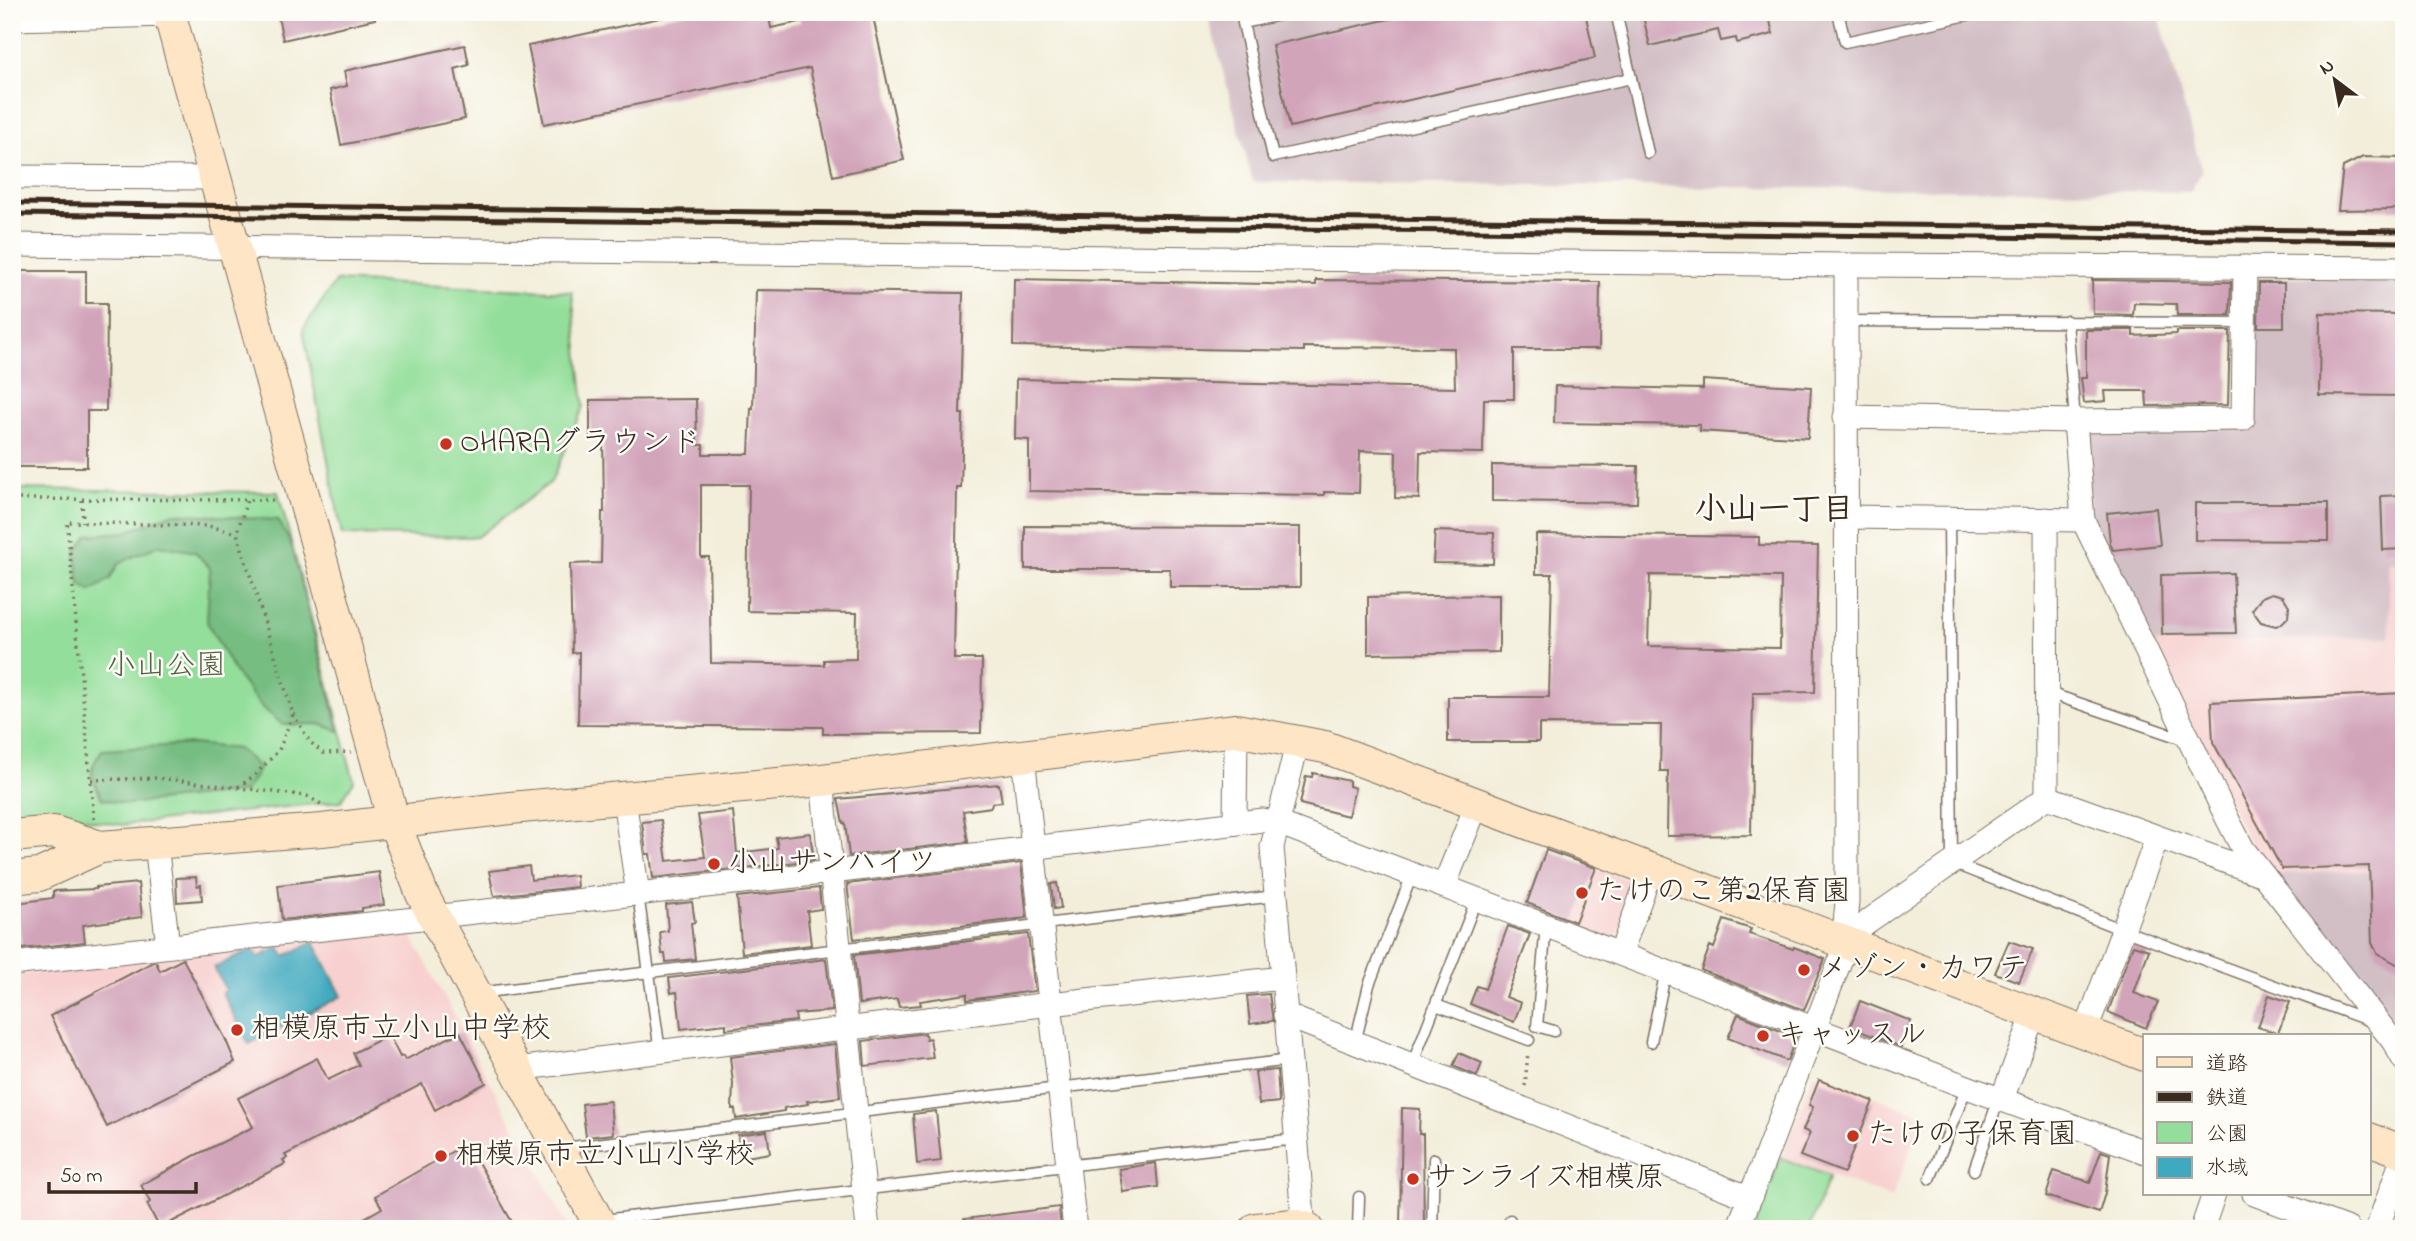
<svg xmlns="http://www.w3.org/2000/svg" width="2416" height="1241" viewBox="0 0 2416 1241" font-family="'Indie Flower','Klee One',sans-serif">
<rect width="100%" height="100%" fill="#fdfcf7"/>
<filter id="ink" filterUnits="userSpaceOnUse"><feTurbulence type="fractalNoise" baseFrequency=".0143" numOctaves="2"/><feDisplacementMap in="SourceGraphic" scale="14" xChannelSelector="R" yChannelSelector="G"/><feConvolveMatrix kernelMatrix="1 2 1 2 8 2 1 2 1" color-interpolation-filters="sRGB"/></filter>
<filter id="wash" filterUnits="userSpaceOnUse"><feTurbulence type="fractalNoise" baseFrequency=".00686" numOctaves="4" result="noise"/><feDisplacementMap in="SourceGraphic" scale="28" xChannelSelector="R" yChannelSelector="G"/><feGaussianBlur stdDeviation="1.57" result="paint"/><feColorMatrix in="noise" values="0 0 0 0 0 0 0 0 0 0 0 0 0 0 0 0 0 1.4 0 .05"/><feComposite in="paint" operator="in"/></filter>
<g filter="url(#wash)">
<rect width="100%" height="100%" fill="#f3eeda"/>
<g fill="#f7d0cf">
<path d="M2388,562H2404V870L2274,874L2250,845L2153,643L2389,637Z"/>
<path d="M1546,850L1637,883L1617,936L1610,940L1525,909Z"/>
<path d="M401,930L410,933L569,1229H12V976Z"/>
<path d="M1814,1073L1924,1116L1892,1198L1782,1157Z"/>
</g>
<g fill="#d2bec5">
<path d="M1207,12H2158L2202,171L2190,192L1253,182Z"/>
<path d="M2256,277L2404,278V562H2388L2390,637L2153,643L2091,522L2083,430L2252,424Z"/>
<path d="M2404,870V1044L2274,874Z"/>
</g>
<g fill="#93de9a" stroke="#67845c" stroke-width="2">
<path d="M336,281L572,292L584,406L551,482L477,537L342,535L303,329Z"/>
<path d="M12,489L278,492L354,781L341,801L122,825L95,821L62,812L12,817Z"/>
<path d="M1781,1158L1829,1176L1809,1229H1760L1755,1226Z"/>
</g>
<g fill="#76bd82" stroke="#587450" stroke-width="2">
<path d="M174,513L278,520L292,546L339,731L319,724L283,725L260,705L234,671L207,622L210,568L195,552L159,545L119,563L110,579L91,591L80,585L76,553L88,535L126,532Z"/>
<path d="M193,744L238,749L260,768L245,792L127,804L102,799C91,774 86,773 102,750Z"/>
</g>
<path fill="#3fa9bf" stroke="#3d6a6e" stroke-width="2" d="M314,942L342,996L249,1044L222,993L226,990L214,968L252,949L258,958L279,947L285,956Z"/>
<g id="blocks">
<g fill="#d2a4ba" fill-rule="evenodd">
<path d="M277,12H374L375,19L283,40Z"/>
<path d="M688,12H768L771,28L800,22L798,12H872L904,160L833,176L810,68L544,124L528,46Z"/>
<path d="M1421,12H1585L1595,58L1290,127L1272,45Z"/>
<path d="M1642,12H1768L1773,34L1737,43L1736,38L1721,41L1718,30L1650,46Z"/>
<path d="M465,45L469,65L455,69L465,119L341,145L330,90L347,86L344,71Z"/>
<path d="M2363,157L2404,158V209L2338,210L2343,167Z"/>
<path d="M12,271H86V303H107L106,411H87V467H12Z"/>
<path d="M1014,279L1316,285V280L1600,282L1599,349H1514V399H1484L1483,453L1420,452L1419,499L1395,498L1396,452L1360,451L1359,493L1324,492V495L1029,491V440L1015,439L1016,379L1455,388L1454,348L1304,347V351L1013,346Z"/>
<path d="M2092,280L2231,282L2230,315H2177L2176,304L2134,303L2133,315L2093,314Z"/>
<path d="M2259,283H2284V327H2258Z"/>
<path d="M756,290L963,293L960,414H963L961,488H957L954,659H982L981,733L823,734V727L578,725L579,652L572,653L570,564L601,563L602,512H604L603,437L590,438V400L696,399L697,445H703V454H749L751,408L753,409ZM701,485H749L747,611L857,613L856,659L824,660V665L711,663L709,557H701Z"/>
<path d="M2320,313L2404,314V396L2319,395Z"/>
<path d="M2086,330H2133V336L2177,334V331H2230L2228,405L2147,406L2146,391H2105L2106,401L2084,403L2081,378H2086Z"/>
<path d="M1703,380L1811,387L1808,438L1700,431V425L1554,423L1555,386L1703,389Z"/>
<path d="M1492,465L1638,466L1637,503L1492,501Z"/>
<path d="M2404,495V549L2383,550L2381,496Z"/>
<path d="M2195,503H2328V541L2195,540Z"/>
<path d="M2156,508L2160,545L2113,550L2110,543L2107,513Z"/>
<path d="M1025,526L1300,527V587H1170V569H1025Z"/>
<path d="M1435,531L1494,533L1493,564L1433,563Z"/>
<path d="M1536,534L1759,537V545L1818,546L1815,692L1753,693L1751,835L1667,836L1668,771H1660L1661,725L1539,724V742H1448V697H1549L1552,574H1536ZM1650,575L1781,577L1780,648L1648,646Z"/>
<path d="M2233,573L2236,633L2162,634L2161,575Z"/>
<path d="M2272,593L2283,596L2289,606L2288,617L2281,624L2276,626L2261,622L2252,610L2262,597Z"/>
<path d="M1499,595V652L1368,654V597Z"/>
<path d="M2404,693V968L2377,953L2372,943L2369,866L2282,869L2213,742L2211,702Z"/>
<path d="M1313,773L1349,781V786L1355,788L1348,816L1300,804L1306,776L1312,777Z"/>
<path d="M999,784L1002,802L992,803L991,807L963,811L968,842L849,856L845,823H843L838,799Z"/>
<path d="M733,811L737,853L778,848L776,837L810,833L814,860L653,878L650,854H646L642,822L661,820L667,861L705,857L698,815Z"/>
<path d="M1546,850L1596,868L1575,922L1527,903Z"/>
<path d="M1021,863L1027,918L854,939L847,884Z"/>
<path d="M529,866L531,880L576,875L577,887L494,896L489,871Z"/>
<path d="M379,872L384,905L362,908V911L282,920L278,885Z"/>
<path d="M196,877L197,886L201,885L202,900L177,902L176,878Z"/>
<path d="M138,883L142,917L83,925L85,942L22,949L16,903L53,898V891L96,889V887Z"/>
<path d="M1057,883L1061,908L1054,909L1051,884Z"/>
<path d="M819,888L821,909L807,911L811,945L742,953L737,897Z"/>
<path d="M692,902L695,922L691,923L695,959L666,962L665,954H662L660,932L668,931L666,905Z"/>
<path d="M1724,920L1751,929L1749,934L1793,949L1794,947L1825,959L1804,1010L1701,970L1710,946L1714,948Z"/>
<path d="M1508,926L1530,934L1506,997L1521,1003L1514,1022L1470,1004L1477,986L1485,989Z"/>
<path d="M1028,934L1035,991L967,1000V994L920,1001L921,1005L899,1007L897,999L859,1004L854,955Z"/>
<path d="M2009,941L2033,949L2019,982L1995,973Z"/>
<path d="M2133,945L2149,950L2134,993L2158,1002L2146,1028L2108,1012Z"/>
<path d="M183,959L225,1038L235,1062L107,1127L50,1016L153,962H156L160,971Z"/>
<path d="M826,959L832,1011L795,1014L796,1021L726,1029V1024L681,1029L677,992L671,993L669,978Z"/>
<path d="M1269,994L1273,1021L1250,1024L1247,996Z"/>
<path d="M2269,995L2290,1002L2278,1033L2258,1027Z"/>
<path d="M1860,1001L1911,1021L1901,1047L1850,1027Z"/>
<path d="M1738,1014L1796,1037L1787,1061L1728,1038Z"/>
<path d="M460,1032L486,1083L435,1110L422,1084L285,1155L287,1158L283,1160L285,1164L162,1227L161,1224L158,1225L147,1204L150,1202L141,1185L194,1156L253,1127L238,1098L317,1058L328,1080L359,1065L353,1053L389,1035L400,1057L403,1056L405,1060Z"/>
<path d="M925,1033L926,1039L930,1038L933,1058L865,1066L863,1041Z"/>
<path d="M835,1044L840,1097L807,1101L808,1104L784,1108V1111L736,1119L735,1109H732L733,1083L730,1057Z"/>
<path d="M1459,1053L1482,1063L1477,1076L1453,1066Z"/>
<path d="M1277,1070L1279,1102L1259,1104L1255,1072Z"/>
<path d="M1819,1080L1873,1101L1844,1173L1800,1156L1810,1133L1803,1130L1813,1107L1809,1105Z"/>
<path d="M610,1101L613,1134L586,1137L582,1104Z"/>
<path d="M1402,1108L1420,1109L1419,1134H1423L1424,1229H1400Z"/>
<path d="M936,1111L941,1161L917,1164L913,1114Z"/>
<path d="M767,1131L770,1153L740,1158L738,1135Z"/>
<path d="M467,1143L516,1229H345L382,1208L375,1196Z"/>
<path d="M2101,1151L2110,1154L2105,1193L2099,1213L2046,1196L2054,1171L2090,1182Z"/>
<path d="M1156,1163L1158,1187L1123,1192L1119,1169Z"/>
<path d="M1059,1207L1061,1229H965L964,1219Z"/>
</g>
</g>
</g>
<g filter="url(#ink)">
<use href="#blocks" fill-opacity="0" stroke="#7b6f60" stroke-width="2"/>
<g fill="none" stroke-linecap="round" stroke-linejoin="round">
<defs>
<g id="lane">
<path d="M1293,12L1243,23L1273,157L1631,78"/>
<path d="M1616,12L1648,153"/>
<path d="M1838,12L1845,42L1981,12"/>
<path d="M1845,321L2245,323"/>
<path d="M2067,321L2075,421"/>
<path d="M1949,518L1952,863L2123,930L2373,1022"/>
<path d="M2046,692L2186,740"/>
<path d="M638,894L660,1052"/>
<path d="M1546,925L1537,1026L1554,1031"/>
<path d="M478,993L1275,896"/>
<path d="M1436,1005L1529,1040"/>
<path d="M1651,1042L1666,970"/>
<path d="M1355,1043L1369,985L1412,875"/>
<path d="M1412,1065L1477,898"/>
<path d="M563,1148L1290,1060"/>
<path d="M1974,1170L1999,1098"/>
<path d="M1930,1179L1967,1087"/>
<path d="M603,1220L1296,1139"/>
<path d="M1358,1229L1359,1197"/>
<path d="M1432,1229L1434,1159"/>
<path d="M1509,1229L1510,1220"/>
</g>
<g id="street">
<path d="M12,19L169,15"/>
<path d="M12,177L215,178"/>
<path d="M12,245L1846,265L2404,268"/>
<path d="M1845,417L2075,421L2243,419L2245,267"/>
<path d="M2075,421L2083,520L2228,820L2243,849L2393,1041L2404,1060"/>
<path d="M1845,517L2083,520"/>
<path d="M2046,519L2047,797"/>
<path d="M1298,740L1272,847L1304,1229"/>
<path d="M1023,756L1075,1229"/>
<path d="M822,780L868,1229"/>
<path d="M624,799L638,894"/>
<path d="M1235,823L1236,730"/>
<path d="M156,844L168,946"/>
<path d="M1444,886L1477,804"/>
<path d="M1844,941L1867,922L2047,797L2263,875"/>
<path d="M1621,952L1651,870"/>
<path d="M12,964L832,872L1263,820L1278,823L1967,1087L2145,1152"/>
<path d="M1285,1015L1750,1198"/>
<path d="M2085,1033L2157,838"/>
<path d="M516,1069L1050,1004L1282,978"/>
<path d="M2002,1099L2034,1014"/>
<path d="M2254,1194L2348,1229"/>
<path d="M1738,1229L1842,956L1847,902L1846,265"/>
<path d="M2202,1229L2214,1194"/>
<path d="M2377,1229L2404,1154"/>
</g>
<g id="secondary">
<path d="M169,12L394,822L422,894L602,1229"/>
<path d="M12,836L54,832L100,847L322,830L510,808L822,780L1236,730L1325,747L2145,1055"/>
<path d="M12,878L39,875L100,847"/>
<path d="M2369,1139L2404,1152"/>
<path d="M1256,1229L1293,1225L1308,1229"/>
</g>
</defs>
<use href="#lane" stroke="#7b6f60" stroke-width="13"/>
<use href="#street" stroke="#7b6f60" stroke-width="25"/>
<use href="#secondary" stroke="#7b6f60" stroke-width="34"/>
<g stroke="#7b6f60" stroke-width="3.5" stroke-dasharray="2 5" stroke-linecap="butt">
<path d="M12,499L278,500"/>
<path d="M82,500L83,522"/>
<path d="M293,714L310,742L323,753L351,752"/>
<path d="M91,780L157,778L307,796L321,804"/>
<path d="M238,787L254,776L279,750L293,714L237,533L247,500"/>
<path d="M94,819L67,522L208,526L237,533"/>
<path d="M1525,1086L1528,1052"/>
</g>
<use href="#lane" stroke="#fff" stroke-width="10"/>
<use href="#street" stroke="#fff" stroke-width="23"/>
<use href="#secondary" stroke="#fde5c5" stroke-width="32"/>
<g stroke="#3b2a1e" stroke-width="5">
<path d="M12,203L2404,231"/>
<path d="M12,214L2404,242"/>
</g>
</g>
</g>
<g fill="#c8321e" stroke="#fdfcf7" stroke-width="2.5">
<circle cx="446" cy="444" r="7"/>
<circle cx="714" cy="864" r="7"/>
<circle cx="1582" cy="893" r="7"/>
<circle cx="1804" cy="970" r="7"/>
<circle cx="237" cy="1030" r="7"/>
<circle cx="1763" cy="1036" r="7"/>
<circle cx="1853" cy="1136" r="7"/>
<circle cx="441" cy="1156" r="7"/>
<circle cx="1413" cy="1179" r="7"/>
</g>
<g text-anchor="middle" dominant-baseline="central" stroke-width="5" stroke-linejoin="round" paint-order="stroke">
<g font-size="30" fill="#3b2a1e" stroke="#fdfcf7" text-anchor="start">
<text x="460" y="444">OHARAグラウンド</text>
<text x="728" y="864">小山サンハイツ</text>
<text x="1596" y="893">たけのこ第2保育園</text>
<text x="1818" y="970">メゾン・カワテ</text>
<text x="251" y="1030">相模原市立小山中学校</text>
<text x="1777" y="1036">キャッスル</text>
<text x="1867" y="1136">たけの子保育園</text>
<text x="455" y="1156">相模原市立小山小学校</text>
<text x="1427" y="1179">サンライズ相模原</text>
</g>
<g font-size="30" fill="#556043" stroke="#fdfcf7">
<text x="166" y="667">小山公園</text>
</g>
<g font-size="32" font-weight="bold" fill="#3b2a1e" stroke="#fdfcf7">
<text x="1774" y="511">小山一丁目</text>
</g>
</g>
<rect width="2416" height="1241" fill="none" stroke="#fdfcf7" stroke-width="42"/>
<rect x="2143" y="1034" width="228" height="161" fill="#fdfcf7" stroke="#afa8a0" stroke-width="2"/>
<rect x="2157" y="1057" width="35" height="10" fill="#fde5c5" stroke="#afa8a0" stroke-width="2"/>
<text x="2206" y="1070" font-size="21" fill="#3b2a1e">道路</text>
<rect x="2157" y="1092" width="35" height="10" fill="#3b2a1e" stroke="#afa8a0" stroke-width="2"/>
<text x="2206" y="1104" font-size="21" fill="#3b2a1e">鉄道</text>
<rect x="2157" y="1122" width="35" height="21" fill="#93de9a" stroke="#afa8a0" stroke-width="2"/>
<text x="2206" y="1140" font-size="21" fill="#3b2a1e">公園</text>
<rect x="2157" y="1157" width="35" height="21" fill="#3fa9bf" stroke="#afa8a0" stroke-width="2"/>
<text x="2206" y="1174" font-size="21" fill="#3b2a1e">水域</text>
<g transform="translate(2335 80) rotate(328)" stroke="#fdfcf7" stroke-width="5" paint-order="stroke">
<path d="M0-5L12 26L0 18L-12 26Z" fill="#3b2a1e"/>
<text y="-10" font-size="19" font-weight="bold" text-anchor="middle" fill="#3b2a1e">N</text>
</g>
<path d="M49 1182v10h147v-10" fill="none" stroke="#3b2a1e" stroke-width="3.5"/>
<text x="60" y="1182" font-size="21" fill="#3b2a1e" stroke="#fdfcf7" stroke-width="5" paint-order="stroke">50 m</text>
</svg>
